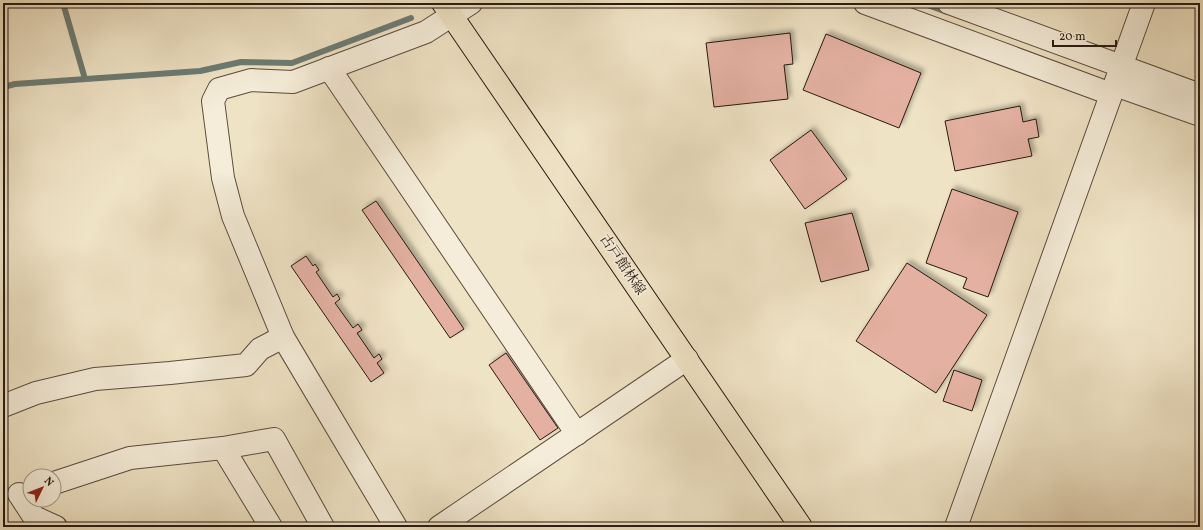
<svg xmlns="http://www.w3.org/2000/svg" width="1203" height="530" viewBox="0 0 1203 530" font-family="Vollkorn,'Noto Serif JP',serif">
<defs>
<filter id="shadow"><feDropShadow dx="3.5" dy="-3.5" stdDeviation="2" flood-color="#0004"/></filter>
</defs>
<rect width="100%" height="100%" fill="#efe3c5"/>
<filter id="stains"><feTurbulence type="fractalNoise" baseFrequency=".005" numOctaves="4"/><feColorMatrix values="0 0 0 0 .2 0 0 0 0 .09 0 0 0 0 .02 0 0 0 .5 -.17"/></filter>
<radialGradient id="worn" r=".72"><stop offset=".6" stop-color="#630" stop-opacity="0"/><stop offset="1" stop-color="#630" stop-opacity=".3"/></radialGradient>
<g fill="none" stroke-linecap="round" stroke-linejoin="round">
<g stroke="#6c7c75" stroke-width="6">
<path d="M63,3L85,79"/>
<path d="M922,3L947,12"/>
<path d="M3,87L15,84L200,71L241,62L292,63L411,18"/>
</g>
</g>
<g fill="#e3b0a1" stroke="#281a10" filter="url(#shadow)">
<path d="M790,33L793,64L784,65L788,99L714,107L706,43Z"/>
<path d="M826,34L921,73L899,128L803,90Z"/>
<path d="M1020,106L1023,122L1036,119L1039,137L1028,139L1032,156L955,171L945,121Z"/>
<path d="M811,130L847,179L805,209L770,160Z"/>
<path d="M952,189L1018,212L988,297L963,288L967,278L926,263Z"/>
<path d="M376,201L464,329L450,338L362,210Z"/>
<path d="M852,213L869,270L821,282L805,223Z"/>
<path d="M306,256L313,266L315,264L319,270L316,272L333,297L337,294L340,299L335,303L353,328L358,324L362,330L357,333L374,358L379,354L382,359L377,363L384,373L371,382L291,266Z"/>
<path d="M907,263L987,315L936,393L856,341Z"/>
<path d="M506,353L558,428L540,440L489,365Z"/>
<path d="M954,370L982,380L972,411L943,401Z"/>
</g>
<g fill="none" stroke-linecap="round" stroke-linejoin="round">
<defs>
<g id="minor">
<path d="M865,3L1111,94"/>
<path d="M949,3L1200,95"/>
<path d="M329,68L577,434"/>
<path d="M1115,85L1200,115"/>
<path d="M3,406L36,393L95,379L170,373L246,365L260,349L283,337"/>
<path d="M223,448L271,527"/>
<path d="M54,483L130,458L223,448L274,439L323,527"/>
<path d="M19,494L34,517L56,527"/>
<path d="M396,527L283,337L233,216L223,178L213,101L219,89L251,80L293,82L426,32L471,3"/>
<path d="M439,527L687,359"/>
<path d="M956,527L1144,3"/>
</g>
<path id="major" d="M443,3L801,527"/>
</defs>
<use href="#minor" stroke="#5a4c3d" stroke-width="24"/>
<use href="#major" stroke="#281a10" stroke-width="24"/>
<use href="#minor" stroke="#f5edd9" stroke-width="22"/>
<use href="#major" stroke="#efe3c5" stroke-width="22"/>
</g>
<g text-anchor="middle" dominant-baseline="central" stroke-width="3.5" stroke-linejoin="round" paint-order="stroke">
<g font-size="14" fill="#281a10" stroke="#f5edd9">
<text transform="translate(622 265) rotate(56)">古戸館林線</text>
</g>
</g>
<rect width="1203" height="530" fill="none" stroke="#efe3c5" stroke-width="16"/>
<rect x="4" y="4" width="1195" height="522" fill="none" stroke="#281a10" stroke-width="2"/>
<rect x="8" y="8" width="1187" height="514" fill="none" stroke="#281a10"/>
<g transform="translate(42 488) rotate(47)"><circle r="19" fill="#f5edd9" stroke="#a39989"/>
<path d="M0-3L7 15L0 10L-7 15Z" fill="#8f2418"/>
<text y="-6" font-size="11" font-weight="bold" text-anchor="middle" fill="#281a10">N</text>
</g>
<path d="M1053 40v6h63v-6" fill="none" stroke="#281a10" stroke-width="2"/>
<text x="1059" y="40" font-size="12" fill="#281a10" stroke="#f5edd9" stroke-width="3" paint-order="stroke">20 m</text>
<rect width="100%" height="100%" filter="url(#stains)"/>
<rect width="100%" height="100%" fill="url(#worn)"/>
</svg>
